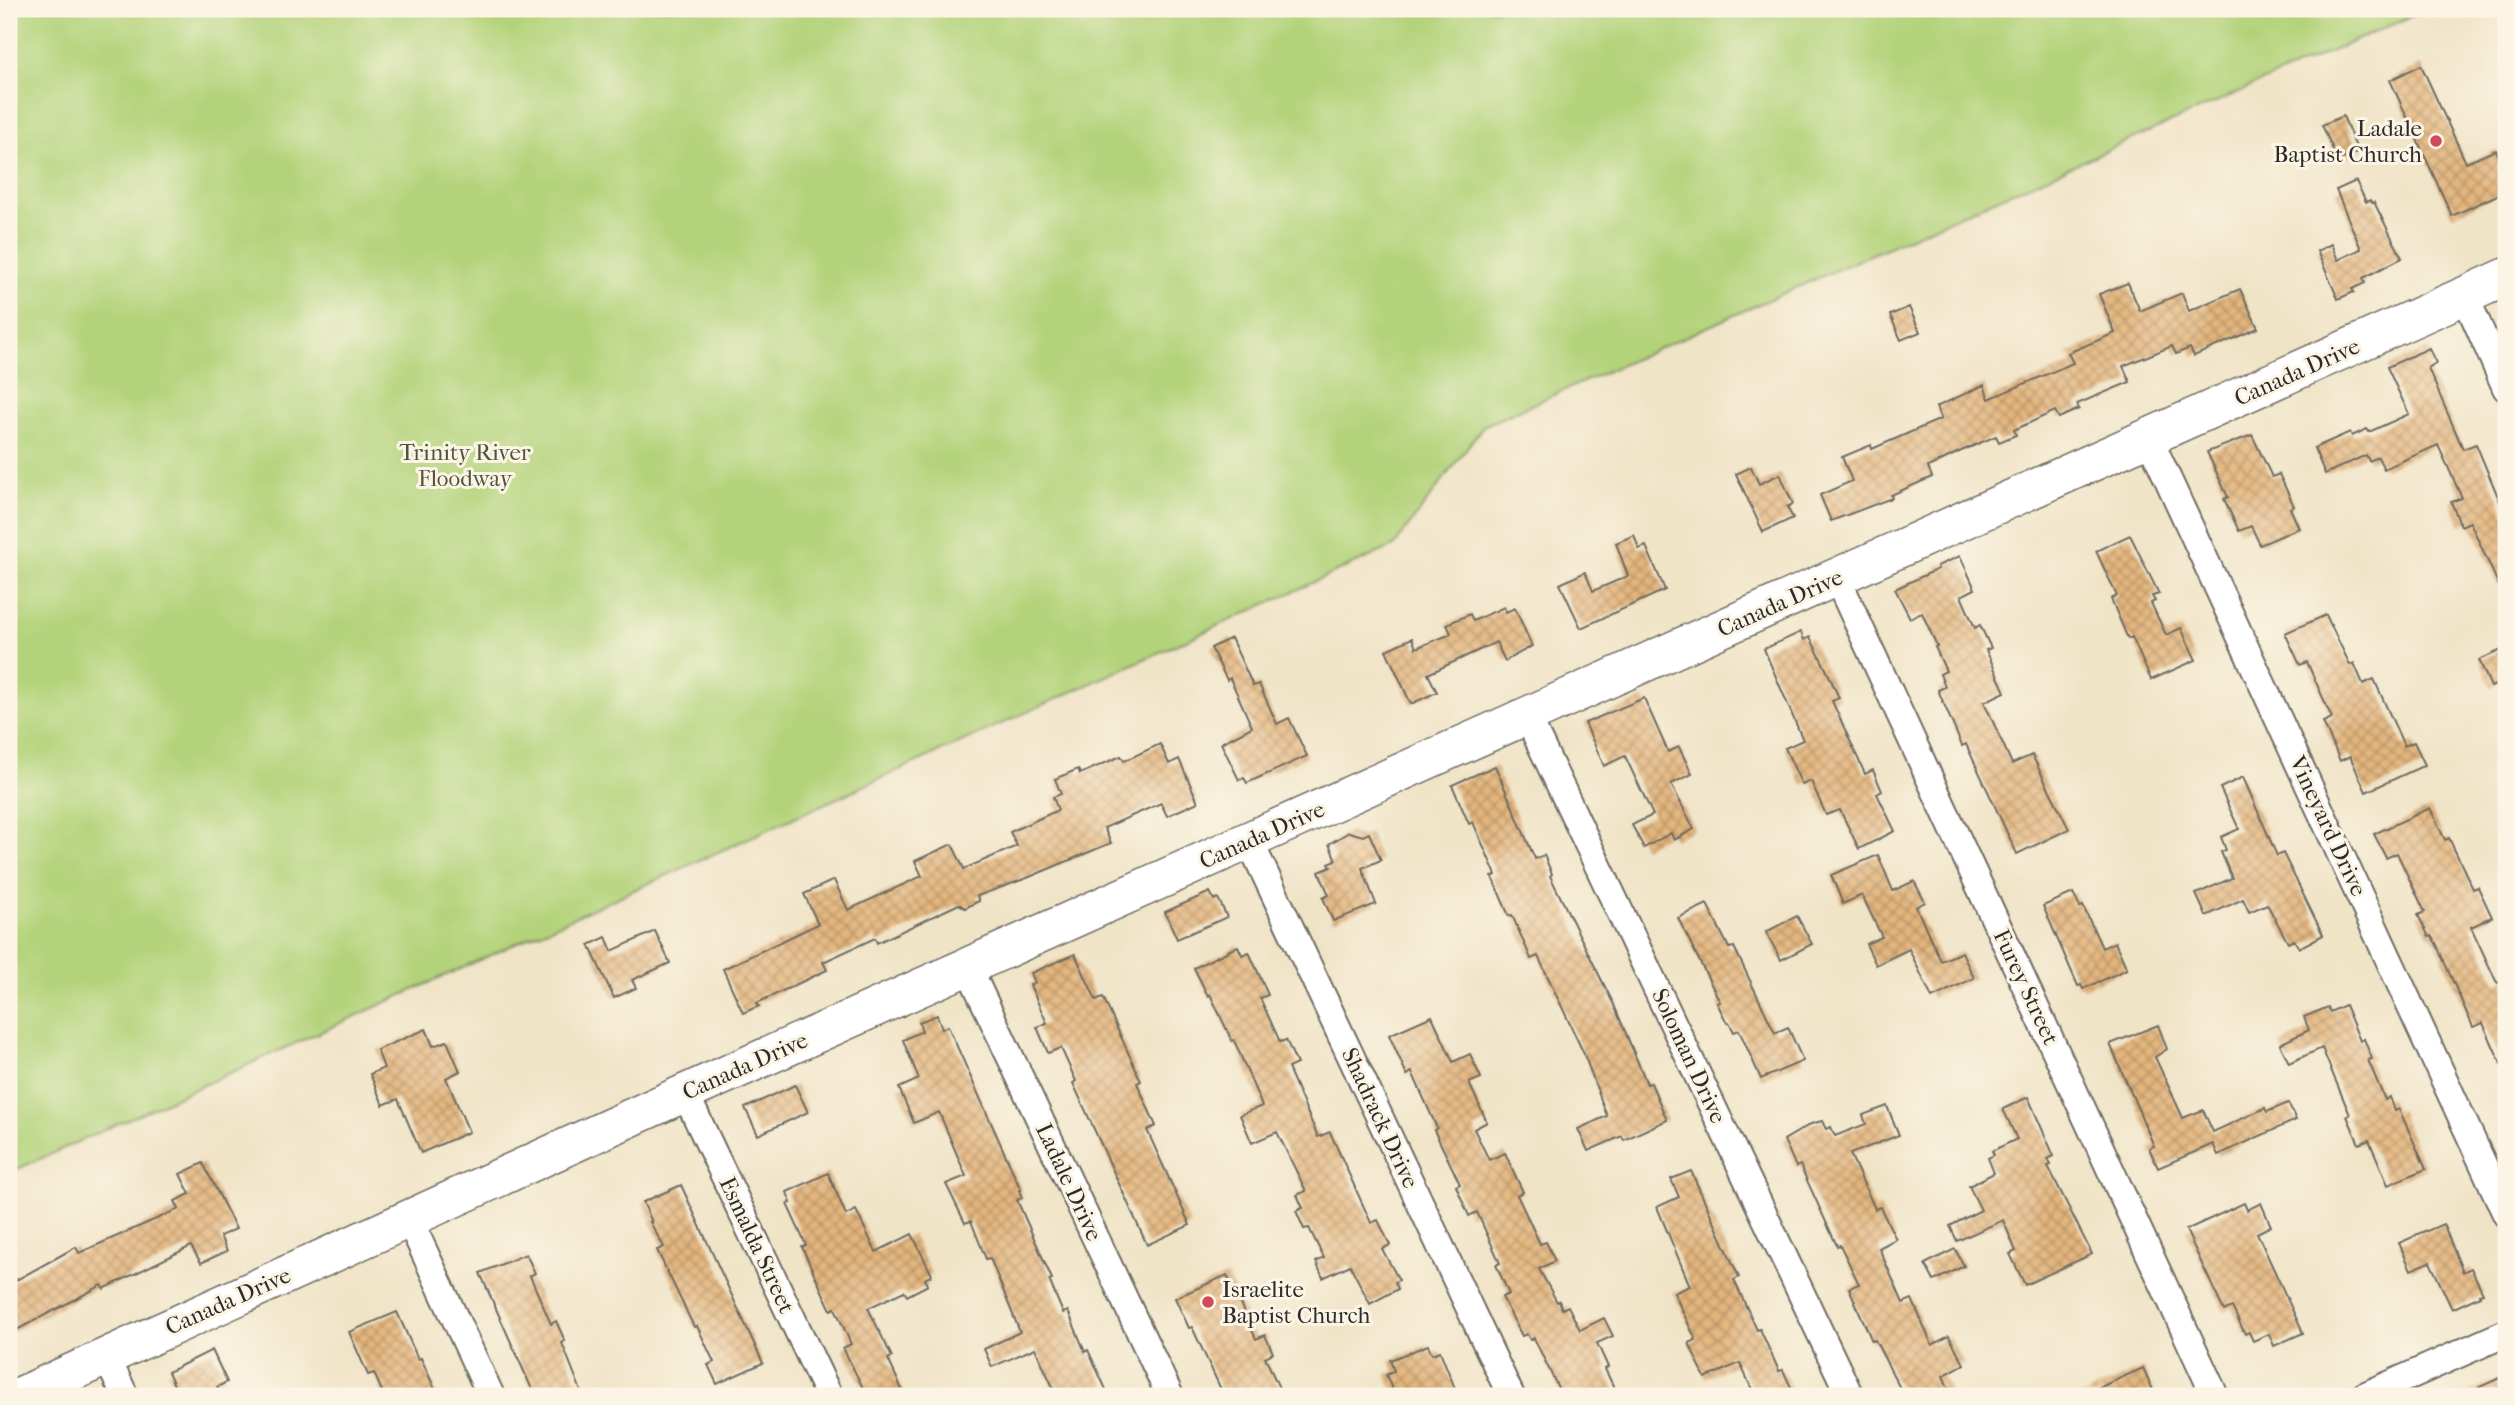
<svg xmlns="http://www.w3.org/2000/svg" width="2515" height="1405" viewBox="0 0 2515 1405" font-family="'IM FELL French Canon',serif">
<defs>
<pattern id="building-cross-hatch" width="8" height="8" patternUnits="userSpaceOnUse" patternTransform="scale(1.75)"><rect width="8" height="8" fill="#e4b67e"/><path d="M0 0l8 8M0 8l8-8" fill="none" stroke="#b99467"/></pattern>
</defs>
<rect width="100%" height="100%" fill="#fcf5e5"/>
<filter id="ink" filterUnits="userSpaceOnUse"><feTurbulence type="fractalNoise" baseFrequency=".0143" numOctaves="2"/><feDisplacementMap in="SourceGraphic" scale="14" xChannelSelector="R" yChannelSelector="G"/><feConvolveMatrix kernelMatrix="1 2 1 2 8 2 1 2 1" color-interpolation-filters="sRGB"/></filter>
<filter id="wash" filterUnits="userSpaceOnUse"><feTurbulence type="fractalNoise" baseFrequency=".00686" numOctaves="4" result="noise"/><feDisplacementMap in="SourceGraphic" scale="28" xChannelSelector="R" yChannelSelector="G"/><feGaussianBlur stdDeviation="1.57" result="paint"/><feColorMatrix in="noise" values="0 0 0 0 0 0 0 0 0 0 0 0 0 0 0 0 0 1.4 0 .05"/><feComposite in="paint" operator="in"/></filter>
<g filter="url(#wash)">
<rect width="100%" height="100%" fill="#f0e4c7"/>
<path fill="#b3d37a" stroke="#6f7f52" stroke-width="2" d="M9,9H2427L1483,426L1394,546L9,1173Z"/>
<g id="blocks">
<g fill="url(#building-cross-hatch)">
<path d="M2421,65L2466,163L2496,150L2506,172V191L2452,216L2390,80Z"/>
<path d="M2343,116L2358,152L2338,161L2322,125Z"/>
<path d="M2356,181L2366,202L2370,200L2372,203L2374,202L2402,258L2363,278L2365,283L2352,289L2354,292L2338,299L2317,251L2331,244L2338,260L2361,249L2336,190Z"/>
<path d="M2128,283L2140,311L2182,293L2189,311L2240,289L2258,328L2194,356L2190,348L2176,354L2172,346L2123,366L2130,382L2077,404L2079,409L2059,418L2055,411L2014,430L2016,435L1999,442L1996,436L1959,452L1928,467L1932,477L1891,495L1892,498L1831,521L1820,495L1852,481L1842,457L1871,445L1872,449L1941,419L1936,407L1984,385L1989,399L2073,363L2068,353L2115,333L2099,294Z"/>
<path d="M1909,307L1920,332L1901,340L1890,315Z"/>
<path d="M2429,348L2436,363L2428,368L2463,449L2476,444L2506,516V601L2470,522L2461,526L2451,502L2462,498L2438,445L2384,469L2378,457L2369,461L2366,455L2325,474L2314,448L2350,432L2352,436L2367,429L2369,432L2409,414L2387,367Z"/>
<path d="M2252,435L2272,477L2279,474L2294,506L2290,508L2299,528L2260,545L2251,526L2239,531L2224,499L2228,497L2207,452Z"/>
<path d="M1751,467L1759,484L1780,474L1793,504L1787,507L1793,518L1763,532L1736,474Z"/>
<path d="M1634,535L1639,549L1646,546L1665,590L1581,628L1560,584L1585,572L1593,591L1628,576L1616,543Z"/>
<path d="M2130,535L2159,594L2152,596L2155,601L2151,603L2166,635L2181,628L2196,660L2151,680L2132,637L2128,639L2111,599L2117,596L2096,551Z"/>
<path d="M1960,556L1975,589L1961,596L1975,628L1980,625L1991,648L1986,650L2005,692L1984,702L2012,764L2032,755L2069,829L2017,854L1966,744L1962,746L1938,690L1945,687L1940,674L1946,671L1935,647L1937,646L1922,613L1910,618L1895,589L1938,569L1937,566Z"/>
<path d="M1504,607L1506,612L1515,608L1532,646L1505,661L1496,642L1428,674L1437,692L1411,704L1386,650L1412,638L1416,648L1451,634L1447,624L1470,614L1473,621Z"/>
<path d="M2326,615L2350,665L2354,663L2363,684L2374,679L2404,746L2414,742L2425,765L2366,792L2350,756L2340,761L2323,722L2332,718L2307,662L2300,665L2285,633Z"/>
<path d="M1801,632L1804,640L1810,637L1828,673L1839,698L1832,701L1865,774L1873,770L1882,791L1877,794L1895,831L1859,849L1840,810L1826,815L1811,781L1802,785L1785,748L1803,740L1764,649Z"/>
<path d="M1231,638L1253,686L1259,684L1277,724L1289,718L1307,756L1247,783L1244,778L1239,780L1221,743L1252,727L1230,678L1227,680L1211,648Z"/>
<path d="M2506,648V680L2491,687L2479,660Z"/>
<path d="M1644,698L1668,752L1679,747L1692,774L1671,784L1694,829L1674,840L1671,833L1644,848L1632,825L1653,815L1625,756L1604,766L1585,723Z"/>
<path d="M1160,744L1169,764L1179,759L1198,802L1167,816L1161,803L1104,828L1111,843L1027,878L977,896L979,901L965,908L959,904L877,943L875,938L823,962L827,970L757,1003L759,1006L743,1013L723,969L818,924L804,894L834,880L848,910L922,876L915,861L952,844L964,869L1017,846L1010,832L1058,810L1053,797L1061,794L1055,779L1078,769L1080,774L1121,756L1124,761Z"/>
<path d="M1495,766L1535,859L1544,855L1552,874L1550,876L1614,1005L1647,1084L1651,1083L1667,1120L1624,1140L1622,1136L1588,1151L1578,1129L1607,1116L1584,1054L1538,956L1531,959L1512,915L1509,916L1492,877L1496,875L1473,822L1469,824L1452,785Z"/>
<path d="M2243,777L2277,856L2283,853L2323,935L2299,948L2294,940L2288,943L2267,904L2249,912L2243,899L2206,916L2196,894L2232,878L2221,852L2226,850L2221,837L2239,829L2220,788Z"/>
<path d="M2430,808L2445,840L2449,838L2473,889L2478,887L2492,917L2471,927L2496,981L2498,983L2506,979V1075L2483,1023L2473,1027L2436,943L2431,936L2429,937L2418,915L2425,912L2397,853L2386,858L2374,834Z"/>
<path d="M1349,832L1363,836L1369,833L1381,860L1362,868L1376,904L1333,921L1323,898L1329,895L1319,872L1331,867L1329,863L1336,860L1329,844Z"/>
<path d="M1878,855L1893,891L1914,881L1925,902L1916,907L1941,961L1962,952L1974,978L1932,998L1909,949L1876,965L1866,944L1882,937L1862,895L1843,904L1831,875Z"/>
<path d="M1210,892L1214,900L1218,898L1227,917L1177,939L1165,912Z"/>
<path d="M2073,893L2080,907L2083,906L2102,948L2115,942L2127,969L2083,989L2081,985L2078,986L2043,906Z"/>
<path d="M1707,904L1729,948L1734,947L1775,1033L1788,1027L1803,1061L1761,1079L1739,1030L1734,1032L1729,1022L1727,1023L1717,1003L1720,1002L1678,918Z"/>
<path d="M1797,916L1812,944L1781,960L1766,932Z"/>
<path d="M655,931L670,963L632,980L636,988L614,998L589,945L606,937L612,951Z"/>
<path d="M1238,946L1242,955L1249,952L1268,995L1260,998L1280,1042L1286,1040L1297,1064L1288,1068L1318,1137L1330,1132L1371,1223L1378,1220L1390,1245L1382,1249L1399,1280L1395,1282L1398,1289L1370,1304L1350,1265L1323,1278L1316,1262L1324,1258L1309,1228L1304,1229L1296,1211L1303,1208L1297,1195L1306,1191L1277,1132L1252,1143L1240,1115L1262,1106L1234,1040L1232,1041L1210,994L1208,996L1194,968Z"/>
<path d="M1075,954L1096,1000L1103,997L1141,1081L1137,1083L1156,1126L1147,1130L1190,1225L1147,1245L1073,1083L1076,1081L1061,1048L1048,1053L1037,1027L1047,1023L1030,985L1035,983L1031,973Z"/>
<path d="M2345,1005L2360,1041L2364,1039L2372,1059L2368,1060L2385,1100L2390,1097L2395,1111L2399,1109L2426,1169L2388,1185L2369,1140L2359,1144L2347,1116L2350,1115L2322,1048L2289,1063L2280,1044L2309,1030L2304,1017L2328,1007L2330,1012Z"/>
<path d="M937,1015L942,1029L948,1026L1021,1190H1019L1022,1198L1017,1200L1052,1279L1049,1280L1063,1313L1068,1311L1085,1352L1088,1350L1109,1396H1057L1035,1348L992,1367L984,1349L1020,1332L990,1258L986,1259L971,1221L965,1223L946,1184L966,1176L939,1112L914,1123L899,1088L919,1079L903,1040L922,1031L919,1022Z"/>
<path d="M1432,1016L1453,1062L1470,1054L1481,1078L1469,1083L1487,1122L1474,1129L1489,1160L1505,1153L1523,1192L1517,1195L1540,1244L1546,1242L1555,1261L1539,1269L1557,1302L1559,1301L1562,1309L1568,1306L1580,1330L1604,1318L1613,1336L1597,1343L1608,1367L1605,1369L1618,1396H1562L1534,1338L1530,1340L1527,1334L1522,1336L1502,1297L1509,1294L1496,1265L1500,1263L1477,1212L1469,1216L1456,1186L1460,1184L1434,1130L1437,1128L1412,1072L1407,1075L1389,1035Z"/>
<path d="M2158,1025L2167,1049L2155,1057L2183,1118L2203,1110L2213,1132L2265,1108L2267,1112L2288,1103L2296,1120L2218,1155L2213,1144L2158,1168L2149,1148L2154,1146L2110,1044Z"/>
<path d="M426,1029L433,1046L447,1041L460,1071L446,1078L469,1132L421,1153L398,1099L383,1105L370,1074L384,1068L377,1050Z"/>
<path d="M795,1085L808,1112L758,1135L745,1108Z"/>
<path d="M2028,1097L2054,1156L2048,1159L2051,1165L2048,1166L2092,1254L2025,1285L2010,1254L2016,1251L2003,1220L1957,1241L1950,1226L1981,1210L1969,1186L1994,1173L1988,1158L1994,1155L1992,1151L2017,1139L2003,1109Z"/>
<path d="M1887,1106L1899,1135L1850,1154L1875,1209L1880,1207L1896,1239L1879,1248L1903,1303L1912,1299L1932,1345L1949,1336L1964,1364L1943,1376L1952,1396H1904L1875,1340L1872,1341L1849,1288L1859,1284L1840,1245L1837,1246L1800,1165L1796,1167L1784,1140L1811,1124L1822,1121L1826,1129L1831,1127L1835,1136L1866,1124L1863,1115Z"/>
<path d="M203,1163L236,1229L220,1236L227,1251L201,1263L191,1246L104,1289L102,1285L9,1334V1284L76,1247L79,1253L179,1209L175,1201L190,1194L180,1174Z"/>
<path d="M1691,1171L1739,1277L1734,1280L1757,1330L1760,1329L1779,1371L1783,1370L1795,1396H1755L1740,1363L1705,1378L1689,1343L1696,1340L1674,1293L1690,1286L1657,1207L1679,1197L1671,1179Z"/>
<path d="M828,1173L846,1215L856,1210L876,1252L912,1234L932,1275L925,1279L928,1285L907,1296L904,1291L868,1308L892,1357L888,1359L905,1396H867L843,1348L851,1344L835,1308L831,1310L823,1293L802,1247L806,1245L787,1204L791,1203L787,1192Z"/>
<path d="M681,1185L763,1363L717,1384L708,1365L714,1362L697,1326L694,1327L657,1250L664,1247L650,1222H652L643,1202Z"/>
<path d="M2244,1203L2247,1210L2261,1203L2271,1226L2257,1233L2303,1333L2274,1346L2269,1334L2253,1341L2249,1332L2245,1334L2232,1307L2224,1311L2186,1230Z"/>
<path d="M2443,1224L2463,1272L2471,1268L2483,1293L2479,1294L2480,1296L2452,1309L2430,1262L2411,1270L2399,1243Z"/>
<path d="M1955,1249L1964,1266L1934,1281L1925,1264Z"/>
<path d="M526,1254L535,1273L530,1276L551,1324L556,1321L565,1341L562,1343L583,1396H535L480,1273Z"/>
<path d="M1227,1275L1256,1339L1265,1335L1273,1353L1265,1357L1279,1388L1261,1396H1224L1192,1327L1189,1328L1175,1298Z"/>
<path d="M397,1312L418,1359L421,1358L438,1396H384L374,1373L368,1375L349,1332Z"/>
<path d="M1428,1345L1432,1354L1440,1351L1458,1396H1395L1386,1375L1394,1371L1390,1360Z"/>
<path d="M212,1350L227,1382L217,1387L221,1396H179L168,1372Z"/>
<path d="M2143,1368L2153,1390L2138,1396H2080Z"/>
<path d="M2506,1375V1396H2460Z"/>
</g>
</g>
</g>
<g filter="url(#ink)">
<use href="#blocks" fill-opacity="0" stroke="#706c62" stroke-width="2"/>
<g fill="none" stroke-linecap="round" stroke-linejoin="round">
<defs>
<g id="street">
<path d="M2465,296L2506,388"/>
<path d="M2149,438L2506,1214"/>
<path d="M1837,578L2215,1396"/>
<path d="M1527,716L1850,1396"/>
<path d="M1249,840L1511,1396"/>
<path d="M968,967L1170,1396"/>
<path d="M685,1093L829,1396"/>
<path d="M409,1219L491,1396"/>
<path d="M106,1356L125,1396"/>
<path d="M2364,1396L2506,1333"/>
</g>
<path id="secondary" d="M20,1396L685,1093L2506,277"/>
</defs>
<use href="#street" stroke="#706c62" stroke-width="30"/>
<use href="#secondary" stroke="#706c62" stroke-width="40"/>
<use href="#street" stroke="#fff" stroke-width="26"/>
<use href="#secondary" stroke="#fff" stroke-width="37"/>
</g>
</g>
<g fill="#d1495b" stroke="#fcf5e5" stroke-width="2.5">
<circle cx="2436" cy="141" r="7"/>
<circle cx="1208" cy="1302" r="7"/>
</g>
<g text-anchor="middle" dominant-baseline="central" stroke-width="6" stroke-linejoin="round" paint-order="stroke">
<g font-size="23" fill="#2b2b2b" stroke="#fcf5e5" text-anchor="end">
<text x="2422" y="128">Ladale<tspan x="2422" dy="26">Baptist Church</tspan></text>
<text x="1222" y="1289" text-anchor="start">Israelite<tspan x="1222" dy="26">Baptist Church</tspan></text>
</g>
<g font-size="23" fill="#2b2b2b" stroke="#fcf5e5">
<text transform="translate(2297 372) rotate(-24)">Canada Drive</text>
<text transform="translate(1780 603) rotate(-24)">Canada Drive</text>
<text transform="translate(2328 826) rotate(65)">Vineyard Drive</text>
<text transform="translate(1262 835) rotate(-24)">Canada Drive</text>
<text transform="translate(2026 987) rotate(65)">Furey Street</text>
<text transform="translate(1689 1056) rotate(65)">Soloman Drive</text>
<text transform="translate(745 1066) rotate(-24)">Canada Drive</text>
<text transform="translate(1380 1118) rotate(65)">Shadrack Drive</text>
<text transform="translate(1069 1182) rotate(65)">Ladale Drive</text>
<text transform="translate(757 1245) rotate(65)">Esmalda Street</text>
<text transform="translate(228 1301) rotate(-24)">Canada Drive</text>
</g>
<g font-size="23" fill="#4d553f" stroke="#fcf5e5">
<text x="465" y="452">Trinity River<tspan x="465" dy="26">Floodway</tspan></text>
</g>
</g>
<rect width="2515" height="1405" fill="none" stroke="#fcf5e5" stroke-width="35"/>
</svg>
